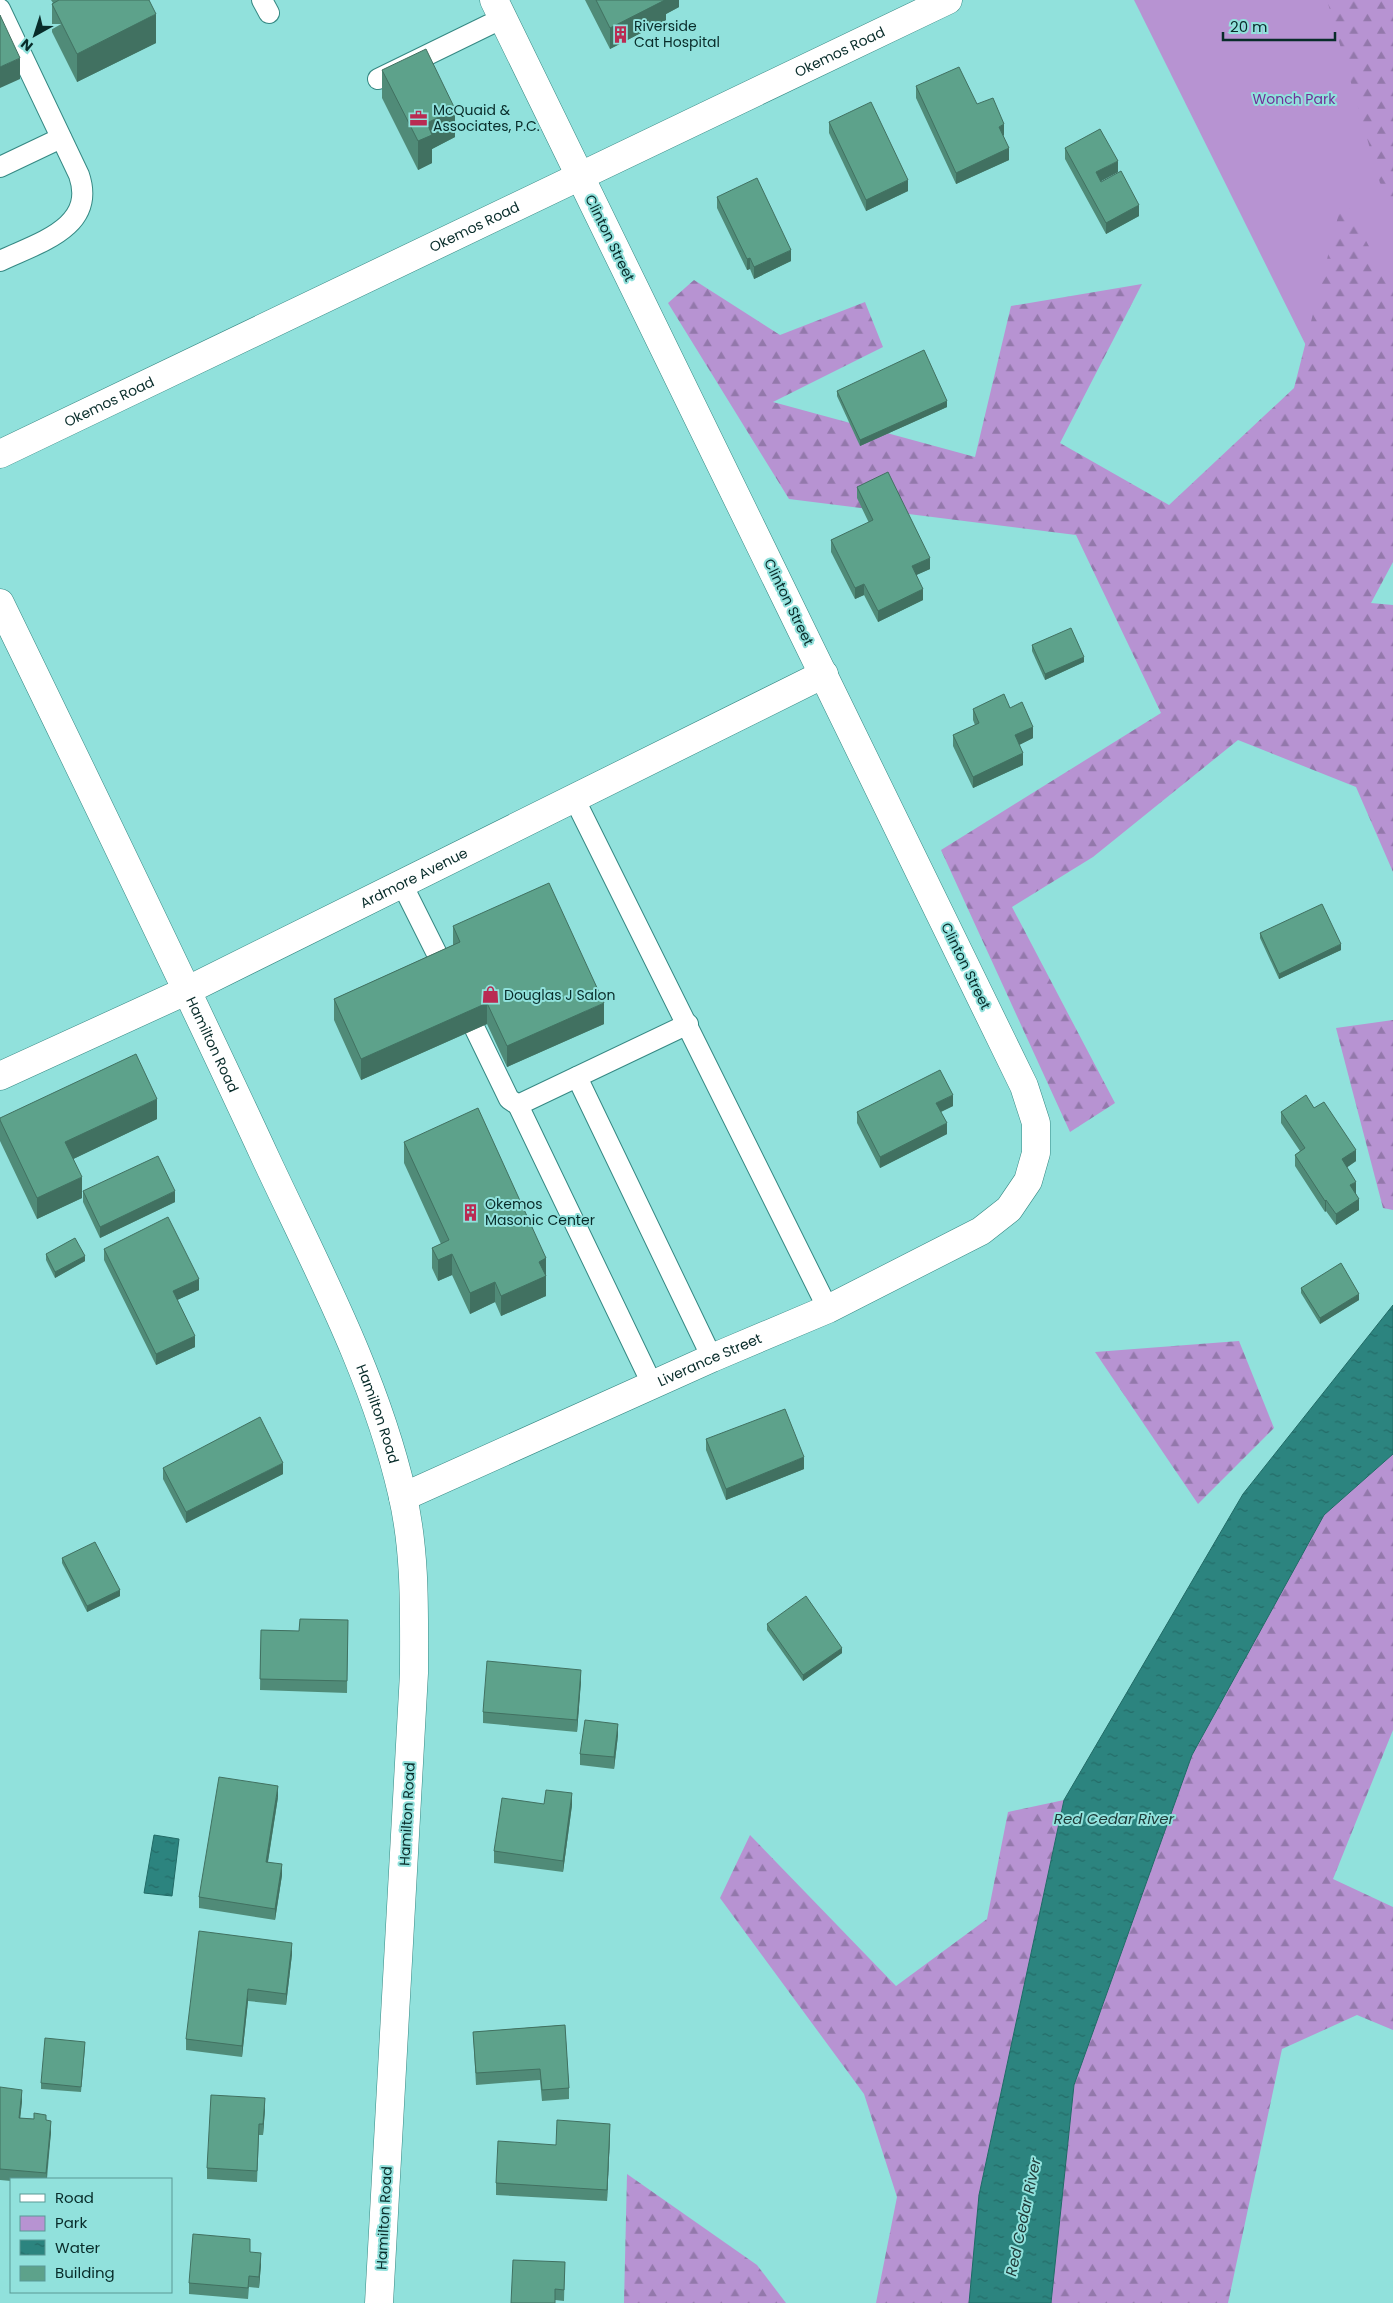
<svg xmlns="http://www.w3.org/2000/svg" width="1393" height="2303" viewBox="0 0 1393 2303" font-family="Poppins,sans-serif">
<defs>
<pattern id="forest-firs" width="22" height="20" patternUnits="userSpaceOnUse" patternTransform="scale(1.25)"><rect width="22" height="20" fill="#b793d2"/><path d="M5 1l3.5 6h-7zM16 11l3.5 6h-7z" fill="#9378ab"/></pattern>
<pattern id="water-ripples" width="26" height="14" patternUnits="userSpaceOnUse" patternTransform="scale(1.25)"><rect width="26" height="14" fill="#2c847f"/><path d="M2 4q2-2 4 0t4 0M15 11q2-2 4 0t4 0" fill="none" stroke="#246c68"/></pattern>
</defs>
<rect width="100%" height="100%" fill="#91e1dc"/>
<path fill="#b793d2" d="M1134,0H1393V466L1371,476Z"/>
<g fill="url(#forest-firs)">
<path d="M1327,0H1387L1393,11V201L1380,183Z"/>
<path d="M1343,197L1393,292V562L1371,603L1393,605V872L1356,787L1238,740L1093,857L1012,907L1115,1103L1070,1132L941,850L1161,713L1076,535L789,499L668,303L694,280L780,335L865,302L883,347L773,402L975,457L1011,306L1142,284L1060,443L1169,505L1294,388Z"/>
<path d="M1393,1020V1210L1383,1208L1336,1028Z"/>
<path d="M1239,1341L1274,1428L1198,1504L1095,1352Z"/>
<path d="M1393,1454V1730L1333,1879L1393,1907V2030L1357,2015L1282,2049L1228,2303H1051L1074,2085L1192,1755L1324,1515Z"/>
<path d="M1064,1800L979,2195L969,2303H876L897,2197L864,2094L720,1898L750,1835L896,1986L987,1919L1008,1812Z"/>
<path d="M627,2174L757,2265L786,2303H624Z"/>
</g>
<g fill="url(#water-ripples)" stroke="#216a66">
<path d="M1393,1305V1454L1324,1515L1192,1755L1074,2085L1051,2303H969L979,2195L1064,1800L1243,1494Z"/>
<path d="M154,1835L179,1839L172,1896L144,1893Z"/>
</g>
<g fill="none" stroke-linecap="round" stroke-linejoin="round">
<defs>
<g id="lane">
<path d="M262,0L269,13"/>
<path d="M0,9L79,175C97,228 37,243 0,261"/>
<path d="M378,79L503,18"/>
<path d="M0,167L61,138"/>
<path d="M574,798L828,1309"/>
<path d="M402,884L445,970"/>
<path d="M475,1029L509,1099L518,1105"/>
<path d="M577,1077L712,1358"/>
<path d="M652,1384L518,1105L688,1024"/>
</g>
<g id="street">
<path id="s1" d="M0,603C90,788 180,973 266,1159C317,1268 375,1376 402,1493C416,1552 414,1613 414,1673L379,2303"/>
<path id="s2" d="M0,1076L188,990L824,674"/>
<path id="s3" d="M403,1497L712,1358L828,1309L981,1231L1009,1209L1028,1181L1036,1153V1123L1024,1086L494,0"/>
</g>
<g id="secondary">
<path id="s4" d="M0,454L948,0"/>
</g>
</defs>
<use href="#lane" stroke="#358883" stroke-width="22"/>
<use href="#street" stroke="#358883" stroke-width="29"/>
<use href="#secondary" stroke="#358883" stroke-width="29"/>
<use href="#lane" stroke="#fff" stroke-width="20"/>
<use href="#street" stroke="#fff" stroke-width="28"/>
<use href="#secondary" stroke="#fff" stroke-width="28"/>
</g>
<g fill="#508b78">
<path d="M51,0H149L156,43L77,82L52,32V4L53,3Z"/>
<path d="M585,0H679V7L666,14V20L610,49Z"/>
<path d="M382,70L455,137L432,149V163L418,170L382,98Z"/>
<path d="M916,86L977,104L1004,135L1003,136L1009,160L956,184L916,98Z"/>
<path d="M829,122L908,191L866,211L829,133Z"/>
<path d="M1065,148L1118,172L1100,181L1139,216L1106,234L1065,159Z"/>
<path d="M717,197L791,261L754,279L750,269L747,270L717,208Z"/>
<path d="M837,391L947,407L860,446L837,396Z"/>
<path d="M857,487L930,569L916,575L923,600L878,622L864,595L855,599L831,552V540L869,523L857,498Z"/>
<path d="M1032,645L1084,662L1045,680L1032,651Z"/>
<path d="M1010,708L1033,738L1019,745L1023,765L973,788L953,746V735L975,725L973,720V709Z"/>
<path d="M453,926L604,1024L507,1067L487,1024L361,1080L334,1020V999L453,945Z"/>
<path d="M1260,933L1341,950L1279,979L1260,938Z"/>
<path d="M953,1106L941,1112L947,1134L880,1168L857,1123V1112Z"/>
<path d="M1314,1108L1356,1161L1347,1167L1356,1193L1359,1210L1336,1225L1326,1211L1325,1212L1295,1166V1155L1300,1151L1281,1123V1112Z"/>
<path d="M0,1118L157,1119L73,1159L82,1198L37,1219L0,1141Z"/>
<path d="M404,1142L546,1258V1296L501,1316L495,1302L470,1314L452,1275L438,1281L432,1268V1248L441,1244L404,1163Z"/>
<path d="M83,1191L175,1202L100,1238L83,1202Z"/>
<path d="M104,1249L199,1290L177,1300L195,1347L156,1365L104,1260Z"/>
<path d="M46,1254L85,1261L55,1278L46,1260Z"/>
<path d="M1301,1288L1359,1300L1320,1324L1301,1293Z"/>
<path d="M706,1439L804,1469L726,1500L706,1450Z"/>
<path d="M163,1468L283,1474L186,1523L163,1479Z"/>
<path d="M62,1558L120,1596L87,1612L62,1563Z"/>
<path d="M348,1620L347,1693L260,1690L261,1630L299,1631Z"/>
<path d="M767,1624L842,1653L803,1681L767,1630Z"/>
<path d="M581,1681L577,1732L483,1723V1712Z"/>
<path d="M618,1735L614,1769L580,1765V1754Z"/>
<path d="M278,1797L268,1862L282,1875L275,1920L199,1908V1897Z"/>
<path d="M572,1805L563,1872L494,1863V1851Z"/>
<path d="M292,1954L286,2005L248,2001L242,2057L186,2050V2039Z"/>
<path d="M565,2025L569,2088V2099L542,2101L540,2080L476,2085L473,2032Z"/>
<path d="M85,2048L81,2092L41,2089V2083Z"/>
<path d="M0,2087L22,2101L20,2118L46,2120L51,2132L47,2179H11V2181L0,2180Z"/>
<path d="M265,2109L263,2135H259L257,2182L207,2179V2168Z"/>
<path d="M610,2135L607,2201L496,2195V2183L556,2145Z"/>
<path d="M250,2252L261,2264L259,2288L249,2287L248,2299L189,2294V2283Z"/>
<path d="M565,2262L564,2301L555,2300L511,2303Z"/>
</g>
<g fill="#417161">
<path d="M663,0H679V7L666,14V20L610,49V28Z"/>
<path d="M156,14V43L77,82V54Z"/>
<path d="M20,58V79L0,88V67Z"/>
<path d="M455,109V137L432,149V163L418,170V141L427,123Z"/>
<path d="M1004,124V135L999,138V127Z"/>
<path d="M1009,148V160L956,184V173Z"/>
<path d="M1118,161V172L1096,184V172Z"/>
<path d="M908,180V191L866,211V200Z"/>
<path d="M1139,205V216L1106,234V223Z"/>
<path d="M791,250V261L754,279V267Z"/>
<path d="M750,258V269L747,270V259Z"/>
<path d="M947,401V407L860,446V440Z"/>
<path d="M930,558V569L912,577V566Z"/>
<path d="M864,584V595L855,599V588Z"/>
<path d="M923,589V600L878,622V611Z"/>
<path d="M1084,657V662L1045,680V674Z"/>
<path d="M1033,727V738L1015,747V735Z"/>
<path d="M1023,753V765L973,788V777Z"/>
<path d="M1341,944V950L1279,979V974Z"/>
<path d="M487,1003V1024L361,1080V1059Z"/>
<path d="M604,1003V1024L507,1067V1046Z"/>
<path d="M953,1095V1106L936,1114V1103Z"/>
<path d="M157,1099V1119L65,1163V1142Z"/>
<path d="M947,1123V1134L880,1168V1157Z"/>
<path d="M1356,1150V1161L1342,1171V1159Z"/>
<path d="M82,1177V1198L37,1219V1198Z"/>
<path d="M1356,1182V1193L1350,1196V1185Z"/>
<path d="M175,1191V1202L100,1238V1227Z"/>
<path d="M1359,1199V1210L1336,1225V1214Z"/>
<path d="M1326,1200V1211L1325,1212V1201Z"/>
<path d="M452,1254V1275L438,1281V1260Z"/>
<path d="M85,1256V1261L55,1278V1272Z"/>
<path d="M546,1258V1296L501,1316V1296L539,1262Z"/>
<path d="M199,1279V1290L173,1302V1291Z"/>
<path d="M495,1282V1302L470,1314V1293Z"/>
<path d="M1359,1294V1300L1320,1324V1318Z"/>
<path d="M195,1336V1347L156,1365V1354Z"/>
<path d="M804,1457V1469L726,1500V1489Z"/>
<path d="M283,1463V1474L186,1523V1512Z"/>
<path d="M120,1590V1596L87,1612V1606Z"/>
<path d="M842,1648V1653L803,1681V1675Z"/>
<path d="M581,1670V1681L577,1732V1720Z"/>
<path d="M618,1724V1735L614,1769V1757Z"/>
<path d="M278,1786V1797L266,1873V1862Z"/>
<path d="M572,1793V1805L563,1872V1861Z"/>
<path d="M282,1864V1875L275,1920V1909Z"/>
<path d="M292,1943V1954L286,2005V1994Z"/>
<path d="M248,1989V2001L242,2057V2046Z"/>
<path d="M22,2090V2101L19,2129V2118Z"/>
<path d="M265,2098V2109L263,2135V2124Z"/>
<path d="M51,2121V2132L46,2179V2173Z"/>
<path d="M610,2124V2135L607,2201V2190Z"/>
<path d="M261,2253V2264L259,2288V2277Z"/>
</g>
<g fill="#5da28b" stroke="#417161">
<path d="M59,0H149L156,14L77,54L52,4Z"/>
<path d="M596,0H665L610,28Z"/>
<path d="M0,15L20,58L0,67Z"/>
<path d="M426,49L455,109L427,123L432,135L418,141L382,70Z"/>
<path d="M959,67L977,104L993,98L1004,124L999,127L1009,148L956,173L916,86Z"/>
<path d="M871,102L908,180L866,200L829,122Z"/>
<path d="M1100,129L1118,161L1096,172L1101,182L1121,171L1139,205L1106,223L1065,148Z"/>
<path d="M757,178L791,250L754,267L750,258L747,259L717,197Z"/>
<path d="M924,350L947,401L860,440L837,391Z"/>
<path d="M888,472L930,558L912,566L923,589L878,611L864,584L855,588L831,540L873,520L857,487Z"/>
<path d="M1071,628L1084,657L1045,674L1032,645Z"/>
<path d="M1004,694L1010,708L1022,702L1033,727L1015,735L1023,753L973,777L953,735L979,723L973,709Z"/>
<path d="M549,883L604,1003L507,1046L487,1003L361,1059L334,999L460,942L453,926Z"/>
<path d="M1322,904L1341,944L1279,974L1260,933Z"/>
<path d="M136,1054L157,1099L65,1142L82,1177L37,1198L0,1120V1118Z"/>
<path d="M940,1070L953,1095L936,1103L947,1123L880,1157L857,1112Z"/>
<path d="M1306,1095L1314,1108L1324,1102L1356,1150L1342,1159L1356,1182L1350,1185L1359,1199L1336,1214L1326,1200L1325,1201L1295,1155L1305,1148L1281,1112Z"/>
<path d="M478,1108L546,1258L539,1262L546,1276L501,1296L495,1282L470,1293L452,1254L438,1260L432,1248L449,1240L404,1142Z"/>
<path d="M158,1156L175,1191L100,1227L83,1191Z"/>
<path d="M168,1217L199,1279L173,1291L195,1336L156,1354L104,1249Z"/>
<path d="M75,1238L85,1256L55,1272L46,1254Z"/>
<path d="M1341,1263L1359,1294L1320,1318L1301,1288Z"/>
<path d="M785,1409L804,1457L726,1489L706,1439Z"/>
<path d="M260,1417L283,1463L186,1512L163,1468Z"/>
<path d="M95,1542L120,1590L87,1606L62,1558Z"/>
<path d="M806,1596L842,1648L803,1675L767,1624Z"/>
<path d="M300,1619L348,1620L347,1681L260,1679L261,1630L299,1631Z"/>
<path d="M487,1661L581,1670L577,1720L483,1712Z"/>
<path d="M585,1720L618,1724L614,1757L580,1754Z"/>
<path d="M219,1777L278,1786L266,1862L282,1864L275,1909L199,1897Z"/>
<path d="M546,1790L572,1793L563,1861L494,1851L502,1798L544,1804Z"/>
<path d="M199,1931L292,1943L286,1994L248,1989L242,2046L186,2039Z"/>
<path d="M565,2025L569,2088L542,2090L540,2069L476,2073L473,2032Z"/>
<path d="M45,2038L85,2042L81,2087L41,2083Z"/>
<path d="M0,2087L22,2090L19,2118L34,2119V2113L46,2115V2120L51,2121L46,2173L0,2169Z"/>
<path d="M211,2095L265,2098L263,2124H259L257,2171L207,2168Z"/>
<path d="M557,2120L610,2124L607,2190L496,2183L498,2141L556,2145Z"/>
<path d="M193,2234L250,2239V2252L261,2253L259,2277L249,2276L248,2288L189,2283Z"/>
<path d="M513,2260L565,2262L564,2290L555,2289V2303H511Z"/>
</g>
<defs>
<symbol id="building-bare" viewBox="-9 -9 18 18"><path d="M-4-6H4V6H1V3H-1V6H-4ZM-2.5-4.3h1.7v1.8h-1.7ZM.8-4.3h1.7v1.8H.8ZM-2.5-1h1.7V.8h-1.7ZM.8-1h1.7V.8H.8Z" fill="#ba2a52" stroke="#91e1dc" stroke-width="2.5" paint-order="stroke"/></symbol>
<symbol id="office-bare" viewBox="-9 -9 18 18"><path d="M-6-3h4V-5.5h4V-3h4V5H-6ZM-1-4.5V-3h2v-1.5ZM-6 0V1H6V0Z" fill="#ba2a52" stroke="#91e1dc" stroke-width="2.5" paint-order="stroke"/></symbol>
<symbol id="shop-bare" viewBox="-9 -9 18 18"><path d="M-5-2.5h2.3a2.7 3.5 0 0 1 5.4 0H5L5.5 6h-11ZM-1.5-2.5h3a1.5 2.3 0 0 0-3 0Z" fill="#ba2a52" stroke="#91e1dc" stroke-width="2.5" paint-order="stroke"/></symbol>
</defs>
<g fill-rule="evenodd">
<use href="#building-bare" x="608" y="22" width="25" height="25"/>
<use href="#office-bare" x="406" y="106" width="25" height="25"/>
<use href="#shop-bare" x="478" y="982" width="25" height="25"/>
<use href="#building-bare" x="458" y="1200" width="25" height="25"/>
</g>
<g text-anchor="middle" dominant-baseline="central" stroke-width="4" stroke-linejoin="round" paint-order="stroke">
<g font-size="14" fill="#082c2a" stroke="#91e1dc" text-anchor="start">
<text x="634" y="26">Riverside<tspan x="634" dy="16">Cat Hospital</tspan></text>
<text x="433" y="110">McQuaid &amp;<tspan x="433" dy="16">Associates, P.C.</tspan></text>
<text x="504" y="995">Douglas J Salon</text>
<text x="485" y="1204">Okemos<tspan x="485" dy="16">Masonic Center</tspan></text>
</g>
<g font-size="14" fill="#082c2a" stroke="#91e1dc">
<text stroke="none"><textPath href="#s4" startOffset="931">Okemos Road</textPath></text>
<text stroke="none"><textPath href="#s4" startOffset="526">Okemos Road</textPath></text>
<text transform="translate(610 238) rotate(64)">Clinton Street</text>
<text stroke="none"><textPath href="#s4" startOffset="121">Okemos Road</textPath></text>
<text transform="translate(789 602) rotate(64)">Clinton Street</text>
<text stroke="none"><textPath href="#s2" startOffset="459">Ardmore Avenue</textPath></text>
<text transform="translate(966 966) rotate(64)">Clinton Street</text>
<text stroke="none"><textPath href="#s1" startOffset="490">Hamilton Road</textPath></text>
<text stroke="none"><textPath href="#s3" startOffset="336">Liverance Street</textPath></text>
<text stroke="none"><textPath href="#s1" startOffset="895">Hamilton Road</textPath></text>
<text transform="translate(407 1814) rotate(-87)">Hamilton Road</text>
<text transform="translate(384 2218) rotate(-87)">Hamilton Road</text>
</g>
<g font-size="14" fill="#712f97" stroke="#91e1dc">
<text x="1294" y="99">Wonch Park</text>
</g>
<g font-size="15" font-style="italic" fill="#203b39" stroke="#91e1dc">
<text x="1114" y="1818">Red Cedar River</text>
<text transform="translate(1023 2217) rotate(-78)">Red Cedar River</text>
</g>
</g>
<rect x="10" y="2178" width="162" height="115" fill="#91e1dc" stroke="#5a9995"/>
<rect x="20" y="2194" width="25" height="8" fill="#ffffff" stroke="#5a9995"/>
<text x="55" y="2203" font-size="15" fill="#082c2a">Road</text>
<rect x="20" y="2216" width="25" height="15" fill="#b793d2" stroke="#5a9995"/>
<text x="55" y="2228" font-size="15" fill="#082c2a">Park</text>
<rect x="20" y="2240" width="25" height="15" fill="url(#water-ripples)" stroke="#5a9995"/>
<text x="55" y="2253" font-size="15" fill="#082c2a">Water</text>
<rect x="20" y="2266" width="25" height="15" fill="#5da28b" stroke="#5a9995"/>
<text x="55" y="2278" font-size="15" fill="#082c2a">Building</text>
<g transform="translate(35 35) rotate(219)" stroke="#91e1dc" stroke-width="4" paint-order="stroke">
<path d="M0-4L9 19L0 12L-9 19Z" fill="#082c2a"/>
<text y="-8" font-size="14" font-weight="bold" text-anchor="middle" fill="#082c2a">N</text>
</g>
<path d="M1223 32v8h112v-8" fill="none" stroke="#082c2a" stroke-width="2.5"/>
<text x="1230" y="32" font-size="15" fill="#082c2a" stroke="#91e1dc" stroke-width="4" paint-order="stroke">20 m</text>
</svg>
